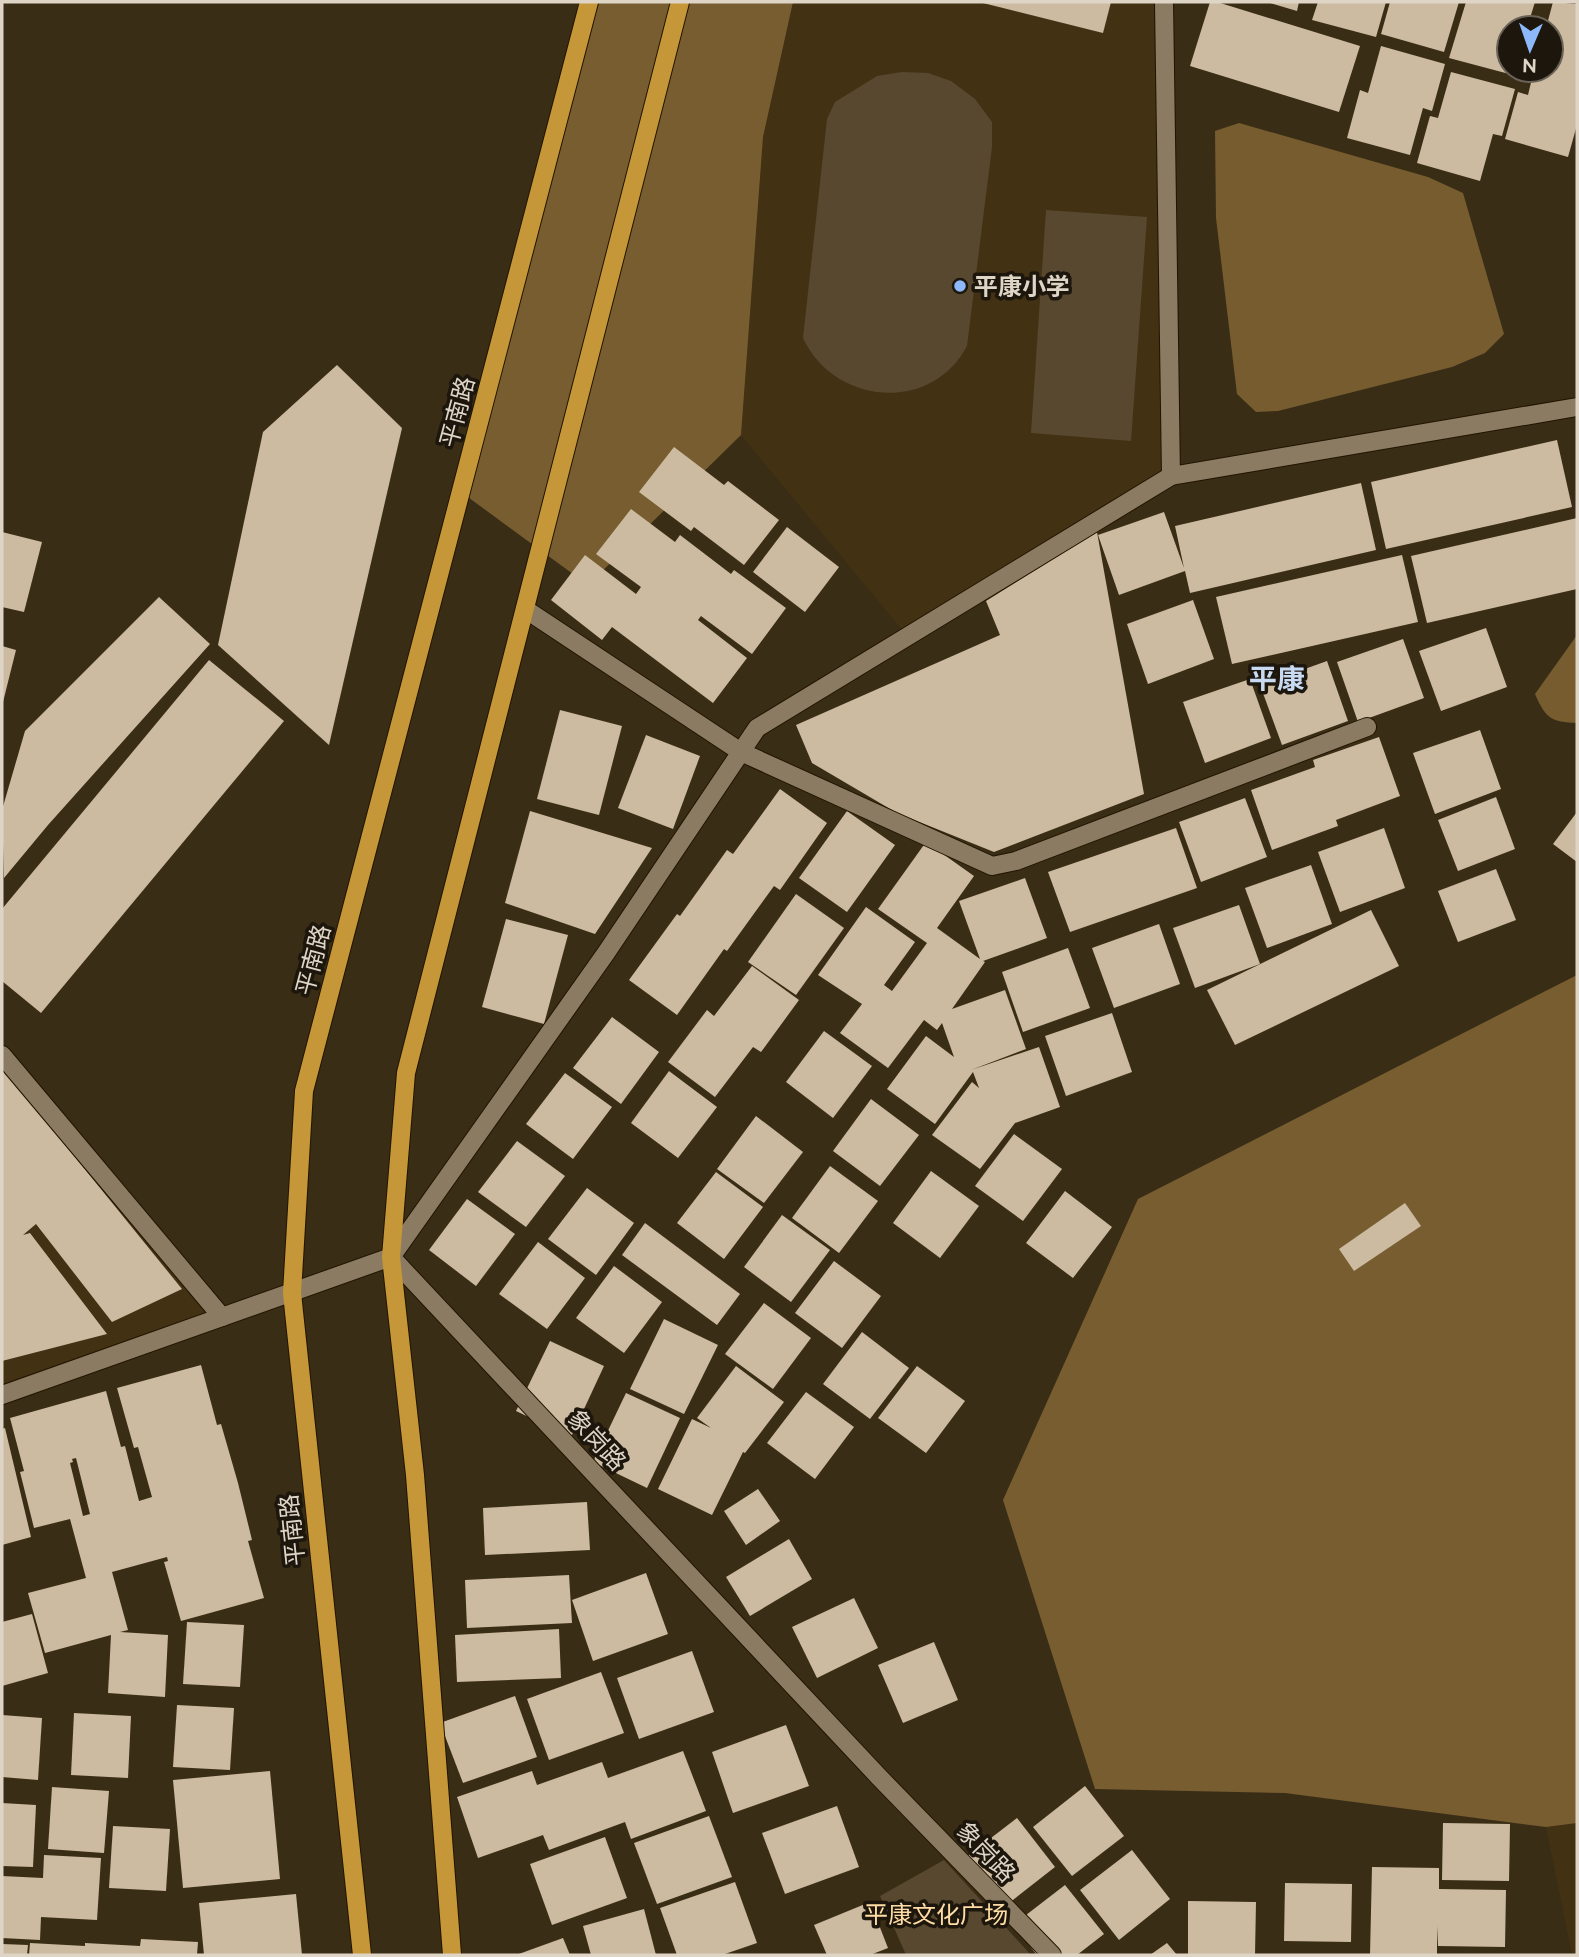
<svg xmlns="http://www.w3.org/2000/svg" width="1579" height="1957" viewBox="0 0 1579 1957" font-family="Raleway,'Noto Sans SC',sans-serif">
<rect width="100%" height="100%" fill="#3a2d16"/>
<g fill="#423113">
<path d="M793,2H1164L1171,476L908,637L741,435L763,137Z"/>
<path d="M2,1055L222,1317L2,1395Z"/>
<path d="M1577,1823V1955H1572L1546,1827Z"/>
</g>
<g fill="#58482f">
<path d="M902,72L928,73L951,81L975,99L992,122V147L967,346C931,414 834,405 803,338L827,119L835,102L877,76Z"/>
<path d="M1046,210L1147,217L1131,441L1031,433Z"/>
<path d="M944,1860L1031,1955H906L880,1896Z"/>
</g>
<g fill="#785d31">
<path d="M589,2H793L763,137L741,435L588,585L461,492Z"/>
<path d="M1577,975V1823L1546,1827L1285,1793L1095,1789L1003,1500L1138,1199Z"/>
</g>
<g fill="#765c2f">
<path d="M1239,123L1428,177L1463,193L1504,334L1485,353L1452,367L1278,411L1256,412L1237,394L1216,218L1215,131Z"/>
<path d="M1577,635V723C1551,722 1546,719 1535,694Z"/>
</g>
<g fill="#ccbba0" fill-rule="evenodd">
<path d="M979,2H1111L1103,33Z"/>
<path d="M1210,2H1217L1360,46L1339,112L1190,66Z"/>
<path d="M1267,2H1299L1297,11Z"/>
<path d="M1318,2H1386L1376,37L1312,20Z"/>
<path d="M1390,2H1459L1444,52L1381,34Z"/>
<path d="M1466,2H1535L1527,28H1509V70H1514L1513,75L1449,58Z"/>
<path d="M1553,2L1577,4V125L1568,157L1505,139L1518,92L1528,95L1534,70H1551V28H1546Z"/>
<path d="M1381,46L1445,64L1432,111L1423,108L1410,155L1347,138L1360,90L1368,93Z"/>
<path d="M1451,72L1515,89L1502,136L1493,134L1480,181L1417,163L1430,116L1438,118Z"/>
<path d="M337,365L402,428L329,745L218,645L263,432Z"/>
<path d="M1557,440L1572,507L1386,549L1371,482Z"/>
<path d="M674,447L724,485L728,481L779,520L744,565L694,527L691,531L639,492Z"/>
<path d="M1361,483L1376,550L1190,593L1185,571L1119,595L1098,535L1164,512L1184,568L1175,526Z"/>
<path d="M631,509L675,542L680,535L731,574L734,570L786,608L752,654L701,616L698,620L747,658L713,703L612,627L602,640L551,600L585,555L636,594L641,587L596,554Z"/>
<path d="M1577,518V589L1427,623L1411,556Z"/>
<path d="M787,527L839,567L805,612L753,572Z"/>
<path d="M2,532L42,542L24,612L2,607Z"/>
<path d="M1097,532L1144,794L994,852L897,813L812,763L796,725L1000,635L986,601Z"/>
<path d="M1402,555L1418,622L1232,664L1216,597Z"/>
<path d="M159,597L210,644L48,825L4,878L2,810L25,731Z"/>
<path d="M1193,600L1214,659L1148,684L1127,624Z"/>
<path d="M1486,628L1507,687L1441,711L1419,651Z"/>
<path d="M1403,639L1424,698L1358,722L1337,662Z"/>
<path d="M2,646L16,650L3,702H2Z"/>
<path d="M209,660L284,721L41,1013L2,981V909Z"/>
<path d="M1327,661L1348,721L1282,745L1260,685Z"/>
<path d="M1250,679L1271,738L1205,763L1183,702Z"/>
<path d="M560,710L622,726L599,815L537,799Z"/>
<path d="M1480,730L1501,789L1435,814L1413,753Z"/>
<path d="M646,735L700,756L673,829L618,808Z"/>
<path d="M1379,737L1400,796L1336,820L1338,826L1272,850L1251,790L1315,767L1313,760Z"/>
<path d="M780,789L827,823L780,890L774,886L727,951L724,949L677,1015L629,980L677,914L680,916L727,850L733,854Z"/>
<path d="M1496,797L1515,849L1458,871L1438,820Z"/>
<path d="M1245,798L1267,857L1201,882L1179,822Z"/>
<path d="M530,811L652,848L595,934L505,903Z"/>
<path d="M847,811L895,845L847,912L799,878Z"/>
<path d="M1577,812V862L1553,844Z"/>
<path d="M1176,828L1197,888L1070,932L1048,872Z"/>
<path d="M1384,828L1405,888L1340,912L1318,852Z"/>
<path d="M926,842L974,876L937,928L980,959L959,901L1025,878L1047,938L983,961L985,962L952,1009L1005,990L1026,1049L971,1070L1039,1047L1060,1107L1015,1123L980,1169L932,1135L972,1082L979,1088L973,1072L935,1124L887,1089L926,1036L954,1057L942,1023L937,1030L924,1020L888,1068L840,1033L862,1004L818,975L866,907L915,942L884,985L892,991L927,943L878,909Z"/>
<path d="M1311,865L1332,924L1267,948L1245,888Z"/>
<path d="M1496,869L1516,920L1458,942L1438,891Z"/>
<path d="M796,894L844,928L796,995L748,962Z"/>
<path d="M1239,905L1260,964L1195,988L1173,928Z"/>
<path d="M1371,910L1399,966L1235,1045L1207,990Z"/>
<path d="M506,919L568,935L544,1024L482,1007Z"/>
<path d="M1159,924L1180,984L1114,1008L1092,948Z"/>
<path d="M1068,948L1090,1008L1023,1032L1002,972Z"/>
<path d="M752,966L799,1000L761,1052L753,1047L715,1097L668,1062L707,1010L714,1016Z"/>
<path d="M1112,1013L1132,1072L1066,1096L1045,1036Z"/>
<path d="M612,1017L659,1052L621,1104L573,1068Z"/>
<path d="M824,1031L872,1066L833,1118L786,1082Z"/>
<path d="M2,1067L182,1289L112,1322L36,1224L23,1235L30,1233L107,1334L2,1361Z"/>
<path d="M669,1071L717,1107L678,1158L631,1123Z"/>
<path d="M565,1073L612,1107L573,1159L526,1124Z"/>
<path d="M871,1099L919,1135L880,1186L833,1151Z"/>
<path d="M756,1116L803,1152L764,1203L717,1169Z"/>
<path d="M1014,1134L1062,1169L1023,1221L975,1186Z"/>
<path d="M517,1141L565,1176L526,1227L478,1192Z"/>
<path d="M830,1166L878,1201L839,1253L792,1218Z"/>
<path d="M931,1171L979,1206L940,1258L893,1223Z"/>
<path d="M716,1172L763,1207L724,1259L677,1223Z"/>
<path d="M587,1188L634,1223L596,1275L548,1239Z"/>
<path d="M1065,1191L1112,1227L1073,1278L1026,1243Z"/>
<path d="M467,1199L515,1234L476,1286L429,1250Z"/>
<path d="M1405,1203L1421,1226L1354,1271L1339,1249Z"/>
<path d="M782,1215L830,1250L791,1302L744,1267Z"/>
<path d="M645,1223L740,1294L717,1325L622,1255Z"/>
<path d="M538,1242L585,1278L547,1329L499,1294Z"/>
<path d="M834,1261L881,1296L842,1348L795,1313Z"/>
<path d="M614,1266L662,1302L624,1353L576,1318Z"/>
<path d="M764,1303L811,1338L773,1389L725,1354Z"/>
<path d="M664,1319L718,1345L684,1414L630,1389Z"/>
<path d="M862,1332L909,1368L870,1419L823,1384Z"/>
<path d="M550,1341L604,1366L571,1437L516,1411Z"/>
<path d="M201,1365L217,1425L221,1424L238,1483L252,1540L248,1541L264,1598L181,1621L164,1562L168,1561L167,1557L112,1572L128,1630L120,1632L168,1635L165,1697L108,1693L111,1635L45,1653L28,1593L86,1578L70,1519L34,1528L20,1472L24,1471L10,1418L106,1391L121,1447L125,1446L139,1501L152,1497L138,1447L134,1448L117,1388ZM76,1458L90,1514L83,1516L70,1463L73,1462L72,1459Z"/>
<path d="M736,1366L784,1402L745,1453L743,1452L712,1515L658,1489L692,1419L711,1428L697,1418Z"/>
<path d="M917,1366L965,1401L926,1453L878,1418Z"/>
<path d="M806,1392L854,1427L815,1479L767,1443Z"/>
<path d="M626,1393L680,1418L647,1488L593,1462Z"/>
<path d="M5,1428L31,1537L2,1545V1429Z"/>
<path d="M758,1489L780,1521L746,1545L724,1511Z"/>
<path d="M587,1502L590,1550L485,1555L483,1508Z"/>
<path d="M789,1539L812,1579L750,1616L726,1577Z"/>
<path d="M646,1573L668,1634L593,1661L572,1600Z"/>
<path d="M569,1575L572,1623L467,1628L465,1580Z"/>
<path d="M854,1598L878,1648L817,1678L792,1627Z"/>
<path d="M32,1614L48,1673L2,1686V1622Z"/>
<path d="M187,1622L244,1625L240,1687L183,1684Z"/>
<path d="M559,1629L561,1678L457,1682L455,1635Z"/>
<path d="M934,1642L958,1700L903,1723L878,1665Z"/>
<path d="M692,1651L714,1712L639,1739L617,1678Z"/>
<path d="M601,1672L624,1733L549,1760L527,1699Z"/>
<path d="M515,1696L537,1757L463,1783L440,1723Z"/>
<path d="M177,1705L234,1708L230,1770L173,1767Z"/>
<path d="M74,1713L131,1716L128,1778L71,1775Z"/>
<path d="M2,1715L42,1718L38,1780L2,1777Z"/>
<path d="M786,1725L809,1786L733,1813L712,1752Z"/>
<path d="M683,1751L706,1811L631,1839L625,1822L549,1850L543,1835L478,1858L457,1797L532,1771L537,1785L602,1762L608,1778Z"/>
<path d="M270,1771L280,1879L183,1888L173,1780Z"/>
<path d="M1085,1786L1124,1836L1072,1876L1033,1827Z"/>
<path d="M52,1787L109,1791L104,1853L48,1849Z"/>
<path d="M2,1803L36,1805L33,1867L2,1866Z"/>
<path d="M837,1806L859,1867L785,1894L762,1833Z"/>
<path d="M709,1816L732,1877L657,1904L634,1843Z"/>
<path d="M1017,1818L1055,1867L1004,1907L965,1858Z"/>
<path d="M1443,1823L1510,1824L1509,1881L1442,1880Z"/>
<path d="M113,1826L170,1829L166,1891L109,1888Z"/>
<path d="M605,1837L627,1898L552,1925L530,1864Z"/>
<path d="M1132,1850L1170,1899L1119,1940L1080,1890Z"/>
<path d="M44,1855L101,1858L97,1920L41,1917L40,1940L2,1938V1876L43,1878Z"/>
<path d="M1372,1867L1439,1868V1889L1506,1890L1505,1947L1438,1946L1437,1926V1955H1370Z"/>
<path d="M735,1882L757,1943L722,1955H677L660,1908Z"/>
<path d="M1285,1883L1352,1884L1351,1942L1284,1941Z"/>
<path d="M1065,1885L1104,1934L1077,1955H1037L1013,1925Z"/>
<path d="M296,1894L302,1955H204L199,1903Z"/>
<path d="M1188,1901L1256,1902L1255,1955H1188Z"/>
<path d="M870,1902L888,1948L870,1955H827L814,1925Z"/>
<path d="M644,1909L656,1955H591L583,1926Z"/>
<path d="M563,1938L570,1955H516Z"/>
<path d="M141,1939L198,1942L197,1955H29L30,1943L85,1946V1943L140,1946Z"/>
<path d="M1167,1943L1177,1955H1150Z"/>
<path d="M2,1944L28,1945L27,1955H2Z"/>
</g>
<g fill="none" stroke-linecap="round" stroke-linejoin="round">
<defs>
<g id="minor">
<path d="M1171,476L1577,407"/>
<path d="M525,609L741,752L992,866L1016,861L1367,727"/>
<path d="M2,1055L222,1317"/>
<path d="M391,1257L606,953L757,728L1171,476L1164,2"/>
<path d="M391,1257L879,1777L1052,1955"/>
<path d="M2,1395L391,1257"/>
</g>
<g id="major">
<path d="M362,1955L292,1293L304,1091L589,2"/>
<path d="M452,1955L415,1475L391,1257L406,1073L680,2"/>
</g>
</defs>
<use href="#minor" stroke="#211501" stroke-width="20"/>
<use href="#major" stroke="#211501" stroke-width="20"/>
<use href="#minor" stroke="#8b7b62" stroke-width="18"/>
<use href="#major" stroke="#c69739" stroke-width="18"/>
</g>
<circle fill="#8db9fc" stroke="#1c160c" stroke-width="2.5" cx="960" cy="286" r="7"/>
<g text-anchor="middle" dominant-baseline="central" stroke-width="7" stroke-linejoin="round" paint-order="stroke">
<g font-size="24" font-weight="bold" fill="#ded5c7" stroke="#1c160c" text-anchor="start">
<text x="974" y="286">平康小学</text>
</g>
<g font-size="24" fill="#ded5c7" stroke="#1c160c">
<text transform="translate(457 412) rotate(-75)">平南路</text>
<text transform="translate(313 960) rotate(-75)">平南路</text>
<text transform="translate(597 1440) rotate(47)">象岗路</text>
<text transform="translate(292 1530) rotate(-96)">平南路</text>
<text transform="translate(986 1852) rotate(46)">象岗路</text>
</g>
<g font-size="24" fill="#ffdca5" stroke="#1c160c">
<text x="936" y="1914">平康文化广场</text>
</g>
<g font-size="28" font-weight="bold" fill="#c8d9f2" stroke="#1c160c">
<text x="1277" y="679">平康</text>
</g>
</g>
<rect width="1579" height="1957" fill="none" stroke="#ded5c7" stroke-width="7"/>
<g transform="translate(1530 49) rotate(182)"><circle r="33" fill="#1c160c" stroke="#6a6257" stroke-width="2"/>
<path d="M0-5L12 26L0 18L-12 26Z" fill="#8db9fc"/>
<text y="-10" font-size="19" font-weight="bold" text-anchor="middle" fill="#ded5c7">N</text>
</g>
</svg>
